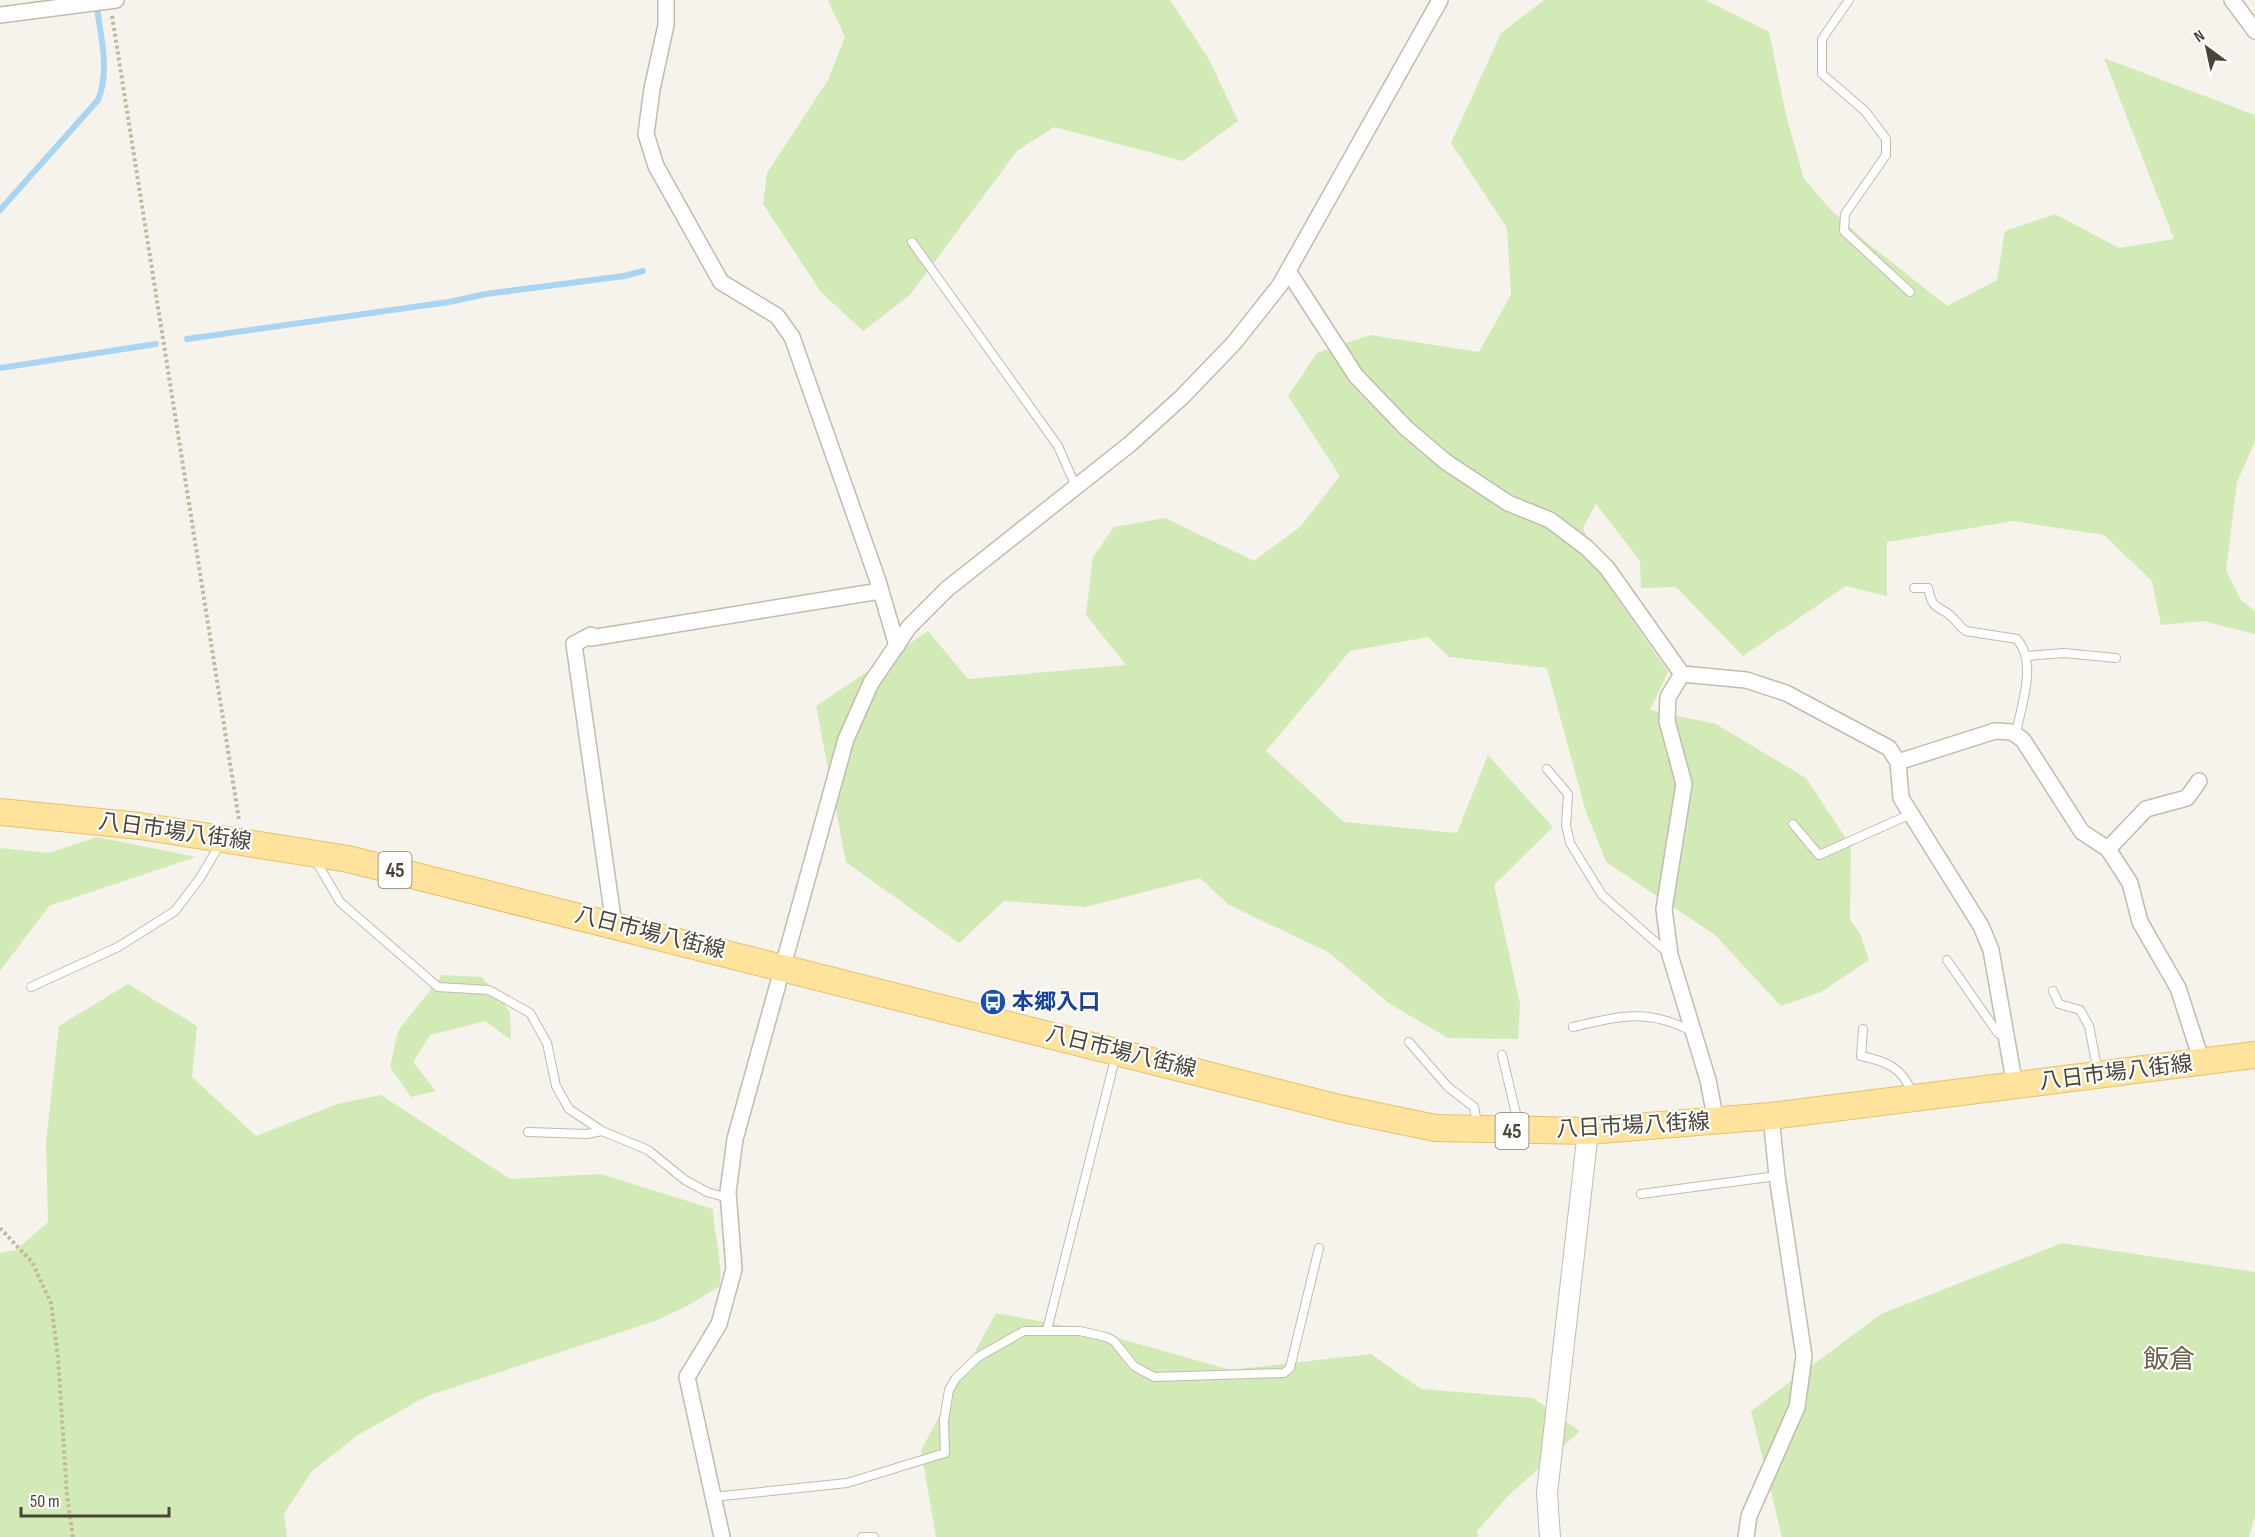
<svg xmlns="http://www.w3.org/2000/svg" width="2255" height="1537" viewBox="0 0 2255 1537" font-family="'Sofia Sans Condensed','Noto Sans JP',sans-serif">
<rect width="100%" height="100%" fill="#f6f3ec"/>
<g fill="#d2eab5">
<path d="M828,0H1170L1209,59L1238,121L1183,161L1054,127L1017,151L909,296L863,331L821,292L763,204L767,173L828,80L845,37Z"/>
<path d="M1544,0H1705L1769,32L1786,115L1804,179L1830,209L1865,241L1947,306L1997,280L2005,231L2055,214L2119,248L2174,239L2104,58L2255,115V441L2237,482L2226,570L2241,600L2255,611V634L2203,621L2161,625L2152,581L2104,535L2013,521L1887,542V596L1846,586L1743,656L1676,587L1641,588L1640,561L1596,504L1583,528L1605,581L1668,672L1650,710L1716,724L1806,778L1851,846L1850,919L1860,934L1869,960L1821,992L1781,1006L1715,935L1606,862L1585,809L1547,668L1449,657L1428,637L1350,651L1266,751L1344,822L1457,833L1488,755L1553,827L1494,885L1520,1004L1518,1039L1448,1038L1390,1004L1328,952L1229,905L1200,878L1085,907L1004,901L959,943L846,862L816,706L928,631L968,679L1126,665L1086,615L1093,557L1114,527L1165,518L1254,561L1300,527L1340,476L1288,396L1317,353L1370,335L1479,352L1511,295L1507,228L1451,143L1501,33Z"/>
<path d="M97,837L196,857L49,906L0,971V848L49,853Z"/>
<path d="M442,975L482,977L510,1012L511,1040L485,1021L430,1035L413,1062L436,1091L411,1097L390,1067L398,1031Z"/>
<path d="M128,984L197,1026L192,1077L256,1136L337,1104L381,1095L510,1179L601,1174L713,1209C714,1237 722,1256 720,1286L689,1305L655,1321L427,1396L358,1435L312,1471L284,1514L287,1537H0V1253L16,1250L48,1222L46,1142L59,1026Z"/>
<path d="M2062,1243L2255,1272V1515L2249,1537H1782L1751,1411L1881,1314Z"/>
<path d="M996,1313L1093,1331L1231,1370L1371,1354L1421,1389L1533,1398L1580,1431L1509,1495L1477,1531L1478,1537H936L921,1450Z"/>
</g>
<g fill="none" stroke-linecap="round" stroke-linejoin="round">
<g stroke="#a9d4f2" stroke-width="6">
<path d="M0,210L98,100C110,71 101,38 97,8"/>
<path d="M187,339L449,302L486,294L624,276L643,271"/>
<path d="M0,368L156,344"/>
</g>
<defs>
<g id="service">
<path d="M1849,0L1822,39V74L1865,111L1886,139V155L1845,214L1844,231L1910,292"/>
<path d="M912,242L1058,446L1076,487"/>
<path d="M1914,588H1928C1933,612 1938,604 1952,617C1958,622 1959,627 1966,631L2017,639C2038,664 2021,704 2016,734"/>
<path d="M2027,656L2064,653L2116,658"/>
<path d="M1547,769L1568,794L1566,825L1570,843L1602,895L1669,954"/>
<path d="M1793,824L1819,855L1911,814"/>
<path d="M316,861L340,902L438,987L489,990L530,1013L547,1043L556,1086L569,1109L602,1131L648,1150L685,1180L707,1192L728,1198"/>
<path d="M1947,960L1997,1032L2005,1038"/>
<path d="M31,987L118,947L175,911L200,878L220,844"/>
<path d="M2053,991L2059,1004L2080,1010L2089,1026L2098,1072"/>
<path d="M1573,1027C1620,1016 1648,1008 1693,1032"/>
<path d="M1863,1029L1861,1056C1886,1061 1903,1068 1912,1093"/>
<path d="M1409,1042L1448,1087L1474,1107L1477,1123"/>
<path d="M1502,1055L1519,1126"/>
<path d="M528,1132L587,1134L602,1131"/>
<path d="M1641,1194L1777,1176"/>
<path d="M1047,1330L1116,1055"/>
<path d="M713,1497L847,1483L945,1453L944,1420L949,1390L956,1378L978,1357L1024,1331H1080L1106,1337L1114,1341L1134,1366L1154,1377L1284,1373L1290,1368L1319,1248"/>
<path d="M862,1537H874"/>
</g>
<g id="minor">
<path d="M666,0V25L652,89L646,134L656,166L721,282L777,316L792,337L878,581L897,646"/>
<path d="M2232,0L2255,31"/>
<path d="M0,15L116,0"/>
<path d="M1288,271L1356,376L1406,428L1446,462L1508,503L1550,520L1587,548L1607,568L1682,674L1746,680L1786,693L1889,748L1898,762L1901,798L1981,926L1991,950L2015,1086"/>
<path d="M1682,674L1668,697L1667,721L1684,784L1664,909L1670,955L1708,1080L1716,1122"/>
<path d="M1898,762L1995,731L2012,732L2023,740L2082,832L2108,849L2130,883L2140,922L2178,988L2202,1062"/>
<path d="M2108,849L2146,809L2187,798L2199,781"/>
<path d="M614,925L574,644L591,635V638L880,591"/>
<path d="M722,1537L687,1377L719,1324L734,1269L728,1192L735,1139L846,739L871,683L909,627L947,589L1130,444L1182,397L1234,343L1280,285L1440,0"/>
<path d="M1746,1537L1749,1516L1797,1407L1804,1356L1777,1176L1771,1116"/>
</g>
<path id="tertiary" d="M1550,1537L1547,1493L1588,1131"/>
<path id="primary" d="M0,812L140,826L348,859L1339,1108L1435,1128L1588,1131L1771,1116L2255,1055"/>
</defs>
<use href="#service" stroke="#c2bbae" stroke-width="10"/>
<use href="#minor" stroke="#c2bbae" stroke-width="18"/>
<use href="#tertiary" stroke="#c2bbae" stroke-width="22"/>
<use href="#primary" stroke="#e6c16a" stroke-width="28"/>
<g stroke="#c4b79f" stroke-width="4" stroke-dasharray="3 3" stroke-linecap="butt">
<path d="M112,16L239,820"/>
<path d="M0,1228L32,1262L51,1303L58,1357L67,1496L73,1537"/>
</g>
<use href="#service" stroke="#fff" stroke-width="8"/>
<use href="#minor" stroke="#fff" stroke-width="15"/>
<use href="#tertiary" stroke="#fff" stroke-width="20"/>
<use href="#primary" stroke="#ffe39c" stroke-width="26"/>
</g>
<defs>
<symbol id="bus-disc" viewBox="-11 -11 22 22"><circle r="9.5" fill="#1a4fb4" stroke="#fff"/><path d="M-5-6H5V4H4V6H2V4H-2V6H-4V4H-5ZM-3.5-4V0h7V-4ZM-3.5 1.2v1.5H-2V1.2ZM2 1.2v1.5H3.5V1.2Z" fill="#fff"/></symbol>
</defs>
<g fill-rule="evenodd">
<use href="#bus-disc" x="978" y="987" width="30" height="30"/>
</g>
<g text-anchor="middle" dominant-baseline="central" stroke-width="4.5" stroke-linejoin="round" paint-order="stroke">
<g fill="#fff" stroke="#817c74" stroke-width="1.5">
<rect x="378.5" y="852" width="33" height="36" rx="4.5"/>
<rect x="1495.5" y="1113" width="33" height="36" rx="4.5"/>
</g>
<g font-size="21" font-weight="bold" fill="#4b4439">
<text x="395" y="870">45</text>
<text x="1512" y="1131">45</text>
</g>
<g font-size="22" fill="#4b4439" stroke="#fff">
<text transform="translate(175 832) rotate(8)">八日市場八街線</text>
<text transform="translate(650 933) rotate(14)">八日市場八街線</text>
<text transform="translate(1121 1052) rotate(14)">八日市場八街線</text>
<text transform="translate(2116 1073) rotate(-7)">八日市場八街線</text>
<text transform="translate(1633 1126) rotate(-3)">八日市場八街線</text>
</g>
<g font-size="22" font-weight="bold" fill="#164399" stroke="#fff" text-anchor="start">
<text x="1012" y="1002">本郷入口</text>
</g>
<g font-size="26" fill="#6e6250" stroke="#fff">
<text x="2169" y="1360">飯倉</text>
</g>
</g>
<g transform="translate(2207 48) rotate(327)" stroke="#ffffff" stroke-width="4.5" paint-order="stroke">
<path d="M0-4.5L10 22L0 15L-10 22Z" fill="#4b4439"/>
<text y="-9" font-size="16" font-weight="bold" text-anchor="middle" fill="#4b4439">N</text>
</g>
<path d="M21 1507v9h148v-9" fill="none" stroke="#4b4439" stroke-width="3"/>
<text x="30" y="1507" font-size="18" fill="#4b4439" stroke="#ffffff" stroke-width="4.5" paint-order="stroke">50 m</text>
</svg>
